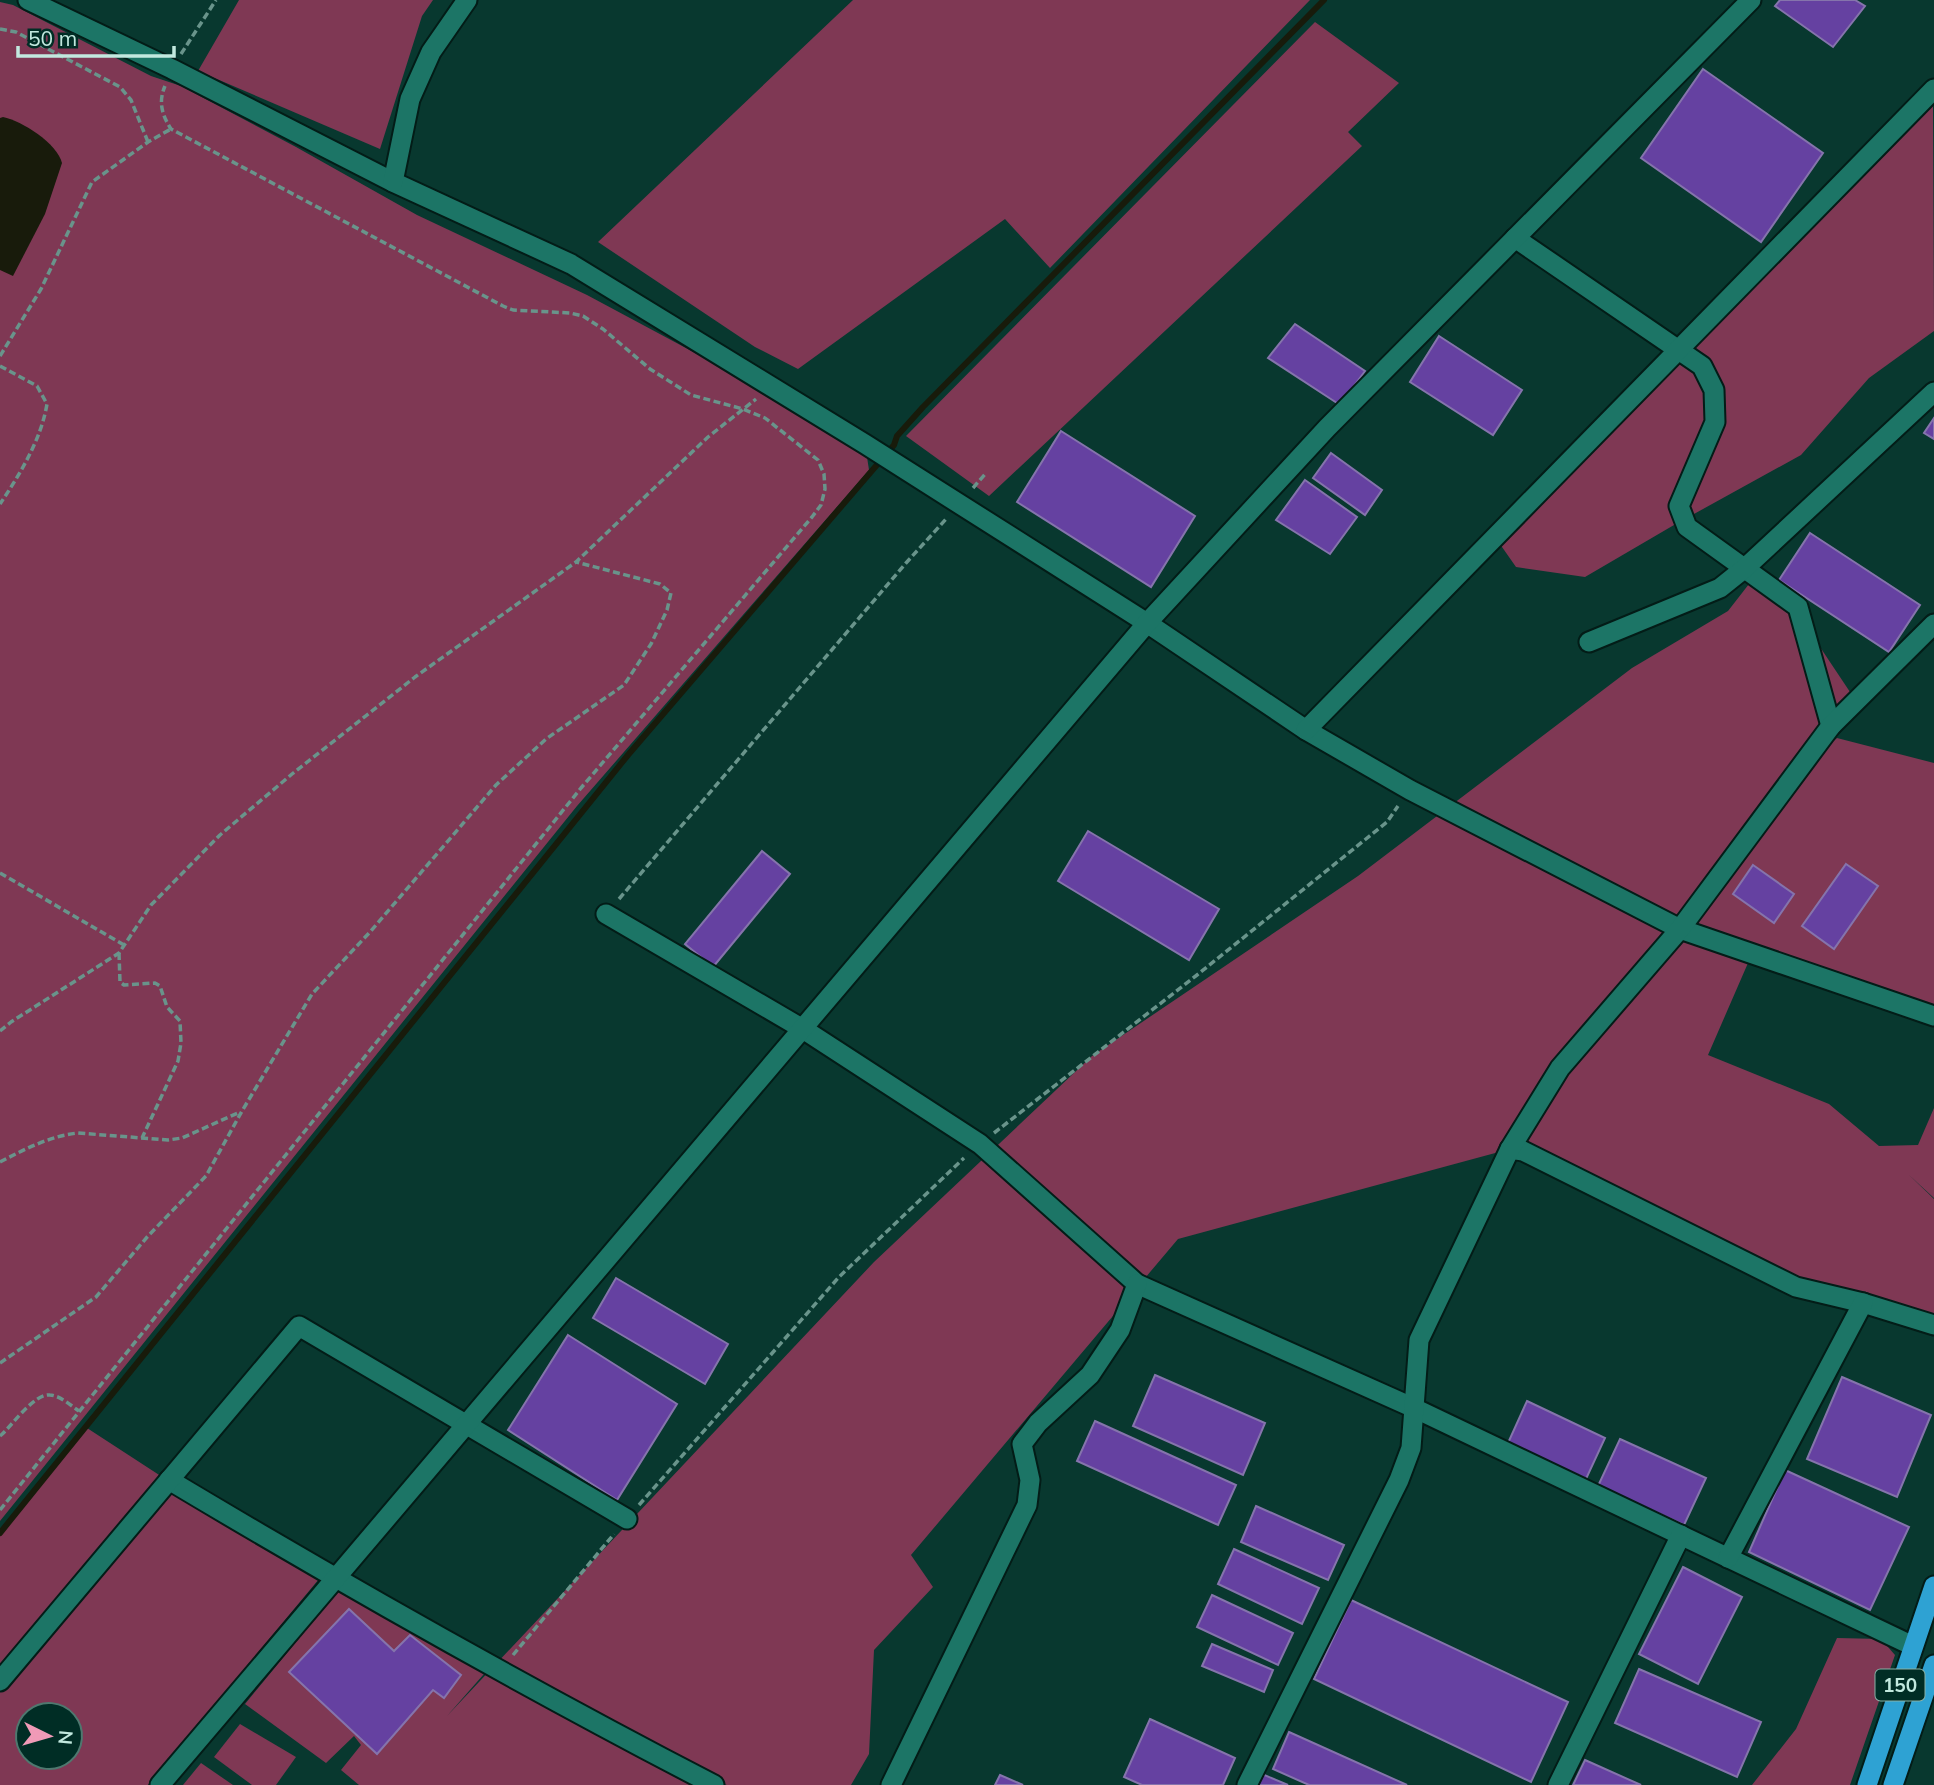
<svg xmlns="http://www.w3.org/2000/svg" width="1934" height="1785" viewBox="0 0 1934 1785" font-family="Mulish,sans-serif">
<rect width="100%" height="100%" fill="#08382f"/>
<g fill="#7f3854" fill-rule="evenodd">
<path d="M239,0H433L422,16L380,149L198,71Z"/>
<path d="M853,0H1310L1050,268L1005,219L798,369L755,347L598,242Z"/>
<path d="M0,2L13,5L151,76L181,86L296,147L417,215L587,295L755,385L867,457L869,470L577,806L0,1521Z"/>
<path d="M1315,22L1399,83L1348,132L1362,146L989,496L906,436Z"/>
<path d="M1933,105L1934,331L1869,378L1801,455L1674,525L1585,577L1516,567L1495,537L1554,476L1748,293Z"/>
<path d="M1756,575L1786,596L1856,701L1831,726L1667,930L1748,963L1708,1055L1829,1104L1879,1146L1918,1145L1934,1108V1198L1908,1174L1934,1199V1320L1783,1281L1510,1149L1178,1239L911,1555L933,1587L874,1650L869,1754L851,1785H727L701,1778L697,1785H359L341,1770L361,1745L354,1736L326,1763L245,1704L342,1586L491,1666L447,1716L874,1262L1092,1056L1358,876L1632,668L1728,611Z"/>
<path d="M1837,738L1934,763V1005L1874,987L1685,921L1794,775Z"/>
<path d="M87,1428L319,1579L148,1785H0V1531ZM28,1715H70V1757H28Z"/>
<path d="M1837,1638L1881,1639L1895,1655L1850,1785H1752L1796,1729Z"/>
<path d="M240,1724L296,1757L276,1785H252L214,1757Z"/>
<path d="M201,1763L233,1785H183Z"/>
</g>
<path fill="#181b0b" d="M3,117C22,121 57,143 62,163L45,214L13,276L0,270V118Z"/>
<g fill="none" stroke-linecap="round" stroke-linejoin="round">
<path stroke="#181b0b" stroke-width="6" d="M0,1533L628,755L894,445L897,436L923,407L1324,0"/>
</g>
<g fill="#6541a1" stroke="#8574ac" stroke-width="2">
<path d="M1780,0H1855L1865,6L1833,47L1775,6Z"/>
<path d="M1703,69L1823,153L1761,242L1641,158Z"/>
<path d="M1295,324L1365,371L1340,405L1268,358Z"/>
<path d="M1439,336L1522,390L1493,435L1410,382Z"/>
<path d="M1934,418V439L1924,433Z"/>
<path d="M1061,431L1195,516L1151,587L1017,502Z"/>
<path d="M1331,453L1382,490L1365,515L1313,478Z"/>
<path d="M1305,480L1357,517L1330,554L1276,520Z"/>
<path d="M1810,533L1920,605L1889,652L1779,580Z"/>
<path d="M1088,831L1219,909L1189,960L1058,881Z"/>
<path d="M762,851L790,874L713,967L685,944Z"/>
<path d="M1846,864L1878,886L1834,949L1802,926Z"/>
<path d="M1753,865L1794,894L1774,923L1733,894Z"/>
<path d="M616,1278L728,1344L705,1384L593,1318Z"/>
<path d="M568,1335L677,1404L617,1500L508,1430Z"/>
<path d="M1155,1375L1265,1423L1243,1475L1133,1426Z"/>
<path d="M1842,1377L1931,1415L1897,1497L1807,1459Z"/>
<path d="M1527,1401L1605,1438L1586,1479L1508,1443Z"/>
<path d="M1095,1421L1236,1485L1218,1525L1077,1461Z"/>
<path d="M1620,1439L1706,1478L1684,1525L1598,1486Z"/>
<path d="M1785,1470L1909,1527L1870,1610L1749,1552Z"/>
<path d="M1256,1506L1344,1545L1328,1580L1241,1542Z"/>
<path d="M1234,1549L1319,1588L1302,1624L1218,1584Z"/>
<path d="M1683,1567L1742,1597L1698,1684L1639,1654Z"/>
<path d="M1212,1595L1293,1633L1278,1665L1197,1627Z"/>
<path d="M1351,1600L1568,1702L1531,1782L1314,1679Z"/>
<path d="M349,1609L394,1651L410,1635L461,1675L444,1698L433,1690L377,1754L289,1672Z"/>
<path d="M1212,1644L1273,1670L1264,1692L1202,1666Z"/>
<path d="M1639,1669L1761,1722L1737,1777L1615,1723Z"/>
<path d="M1150,1719L1235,1758L1223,1785H1142L1124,1777Z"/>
<path d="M1289,1732L1407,1785H1309L1273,1769Z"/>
<path d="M1585,1760L1641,1785H1573Z"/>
<path d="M1262,1774L1288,1785H1257Z"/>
<path d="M1000,1775L1023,1785H995Z"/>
</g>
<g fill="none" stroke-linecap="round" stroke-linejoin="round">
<defs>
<g id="minor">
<path d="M28,0L172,69L393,182L571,264L865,444L1147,623L1306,730L1410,790L1680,929L1934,1016"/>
<path d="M393,182L410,99L431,52L467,0"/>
<path d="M1515,238L1702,366L1714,390L1715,422L1679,506L1687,527L1798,607L1831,726"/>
<path d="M1589,642L1720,588L1745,568L1934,392"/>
<path d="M1306,730L1934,89"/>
<path d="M606,914L803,1029L980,1144L1137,1284L1414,1408L1913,1646"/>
<path d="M1510,1149L1523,1151L1796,1287L1863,1303L1934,1325"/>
<path d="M169,1480C348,1587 529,1689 714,1785"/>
<path d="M1728,1558L1863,1303"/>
<path d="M0,1681L299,1326L627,1519"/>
<path d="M891,1785L1027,1505L1030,1480L1022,1444L1038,1423L1090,1375L1120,1330L1137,1284"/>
<path d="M1247,1785L1399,1480L1411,1448L1419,1340L1510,1149L1560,1068L1680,929L1831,726L1934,624"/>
<path d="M1558,1785L1681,1535"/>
</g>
<path id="tertiary" d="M160,1785L1147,623L1327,428L1751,0"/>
<g id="trunk">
<path d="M1867,1785L1934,1586"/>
<path d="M1893,1785L1934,1665"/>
</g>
</defs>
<use href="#minor" stroke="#031c17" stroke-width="23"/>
<use href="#tertiary" stroke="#031c17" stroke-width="23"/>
<use href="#trunk" stroke="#031c17" stroke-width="23"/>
<g stroke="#69948b" stroke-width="3.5" stroke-dasharray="7 3.5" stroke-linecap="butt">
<path d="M0,29L16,32L120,87L131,100L148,142"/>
<path d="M181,54L216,0"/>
<path d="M0,356L41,289L92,182L148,142L171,129"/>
<path d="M0,366L37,386L47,404C41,440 20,474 0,504"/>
<path d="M973,488L986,473"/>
<path d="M0,873L124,945"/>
<path d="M619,899L906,563L947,518"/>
<path d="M119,953L120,982L124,985L155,983L160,986L167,1007L180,1021L181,1043L178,1061L142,1138"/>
<path d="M0,1031L11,1022L119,953L151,905L220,835L292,774L415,677L576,562L708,437L756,399"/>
<path d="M994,1133L1197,975L1387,822L1398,806"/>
<path d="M0,1162C25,1149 50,1136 78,1133L168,1140L182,1138L240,1112"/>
<path d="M0,1363L96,1297L148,1236L206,1176L242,1111L312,994L370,932L496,785L546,739L624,685L651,644L667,610L671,593L660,584L576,562"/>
<path d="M0,1436C12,1426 34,1393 50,1395C61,1396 70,1405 79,1411"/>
<path d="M639,1505L839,1277L964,1158"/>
<path d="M0,1510L581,788L812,517L821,505L825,489L824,474L818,460L765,418L743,409L691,395L650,369L603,329L583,316L570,313L513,310L503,306L171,129C162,115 158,102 165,86"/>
<path d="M513,1655L614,1534"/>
</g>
<use href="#minor" stroke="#1c7566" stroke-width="19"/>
<use href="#tertiary" stroke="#1c7566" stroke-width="19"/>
<use href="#trunk" stroke="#2ea2d3" stroke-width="19"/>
</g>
<g text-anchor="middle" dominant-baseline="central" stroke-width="6" stroke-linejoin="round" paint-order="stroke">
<rect fill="#002d25" stroke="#88b1a7" stroke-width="2" x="1875.5" y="1669.5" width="49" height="31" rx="5"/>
<g font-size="19" font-weight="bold" fill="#c2e9df">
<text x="1900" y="1685">150</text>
</g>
</g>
<g transform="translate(49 1736) rotate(95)"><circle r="33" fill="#002d25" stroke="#4e786f" stroke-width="2"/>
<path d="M0-5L12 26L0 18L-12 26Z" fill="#f09ab7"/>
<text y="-10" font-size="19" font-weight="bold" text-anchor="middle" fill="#c2e9df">N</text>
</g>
<path d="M18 46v10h156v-10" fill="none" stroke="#c2e9df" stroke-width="3.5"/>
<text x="28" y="46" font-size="21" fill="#c2e9df" stroke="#002d25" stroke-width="5" paint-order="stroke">50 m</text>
</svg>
